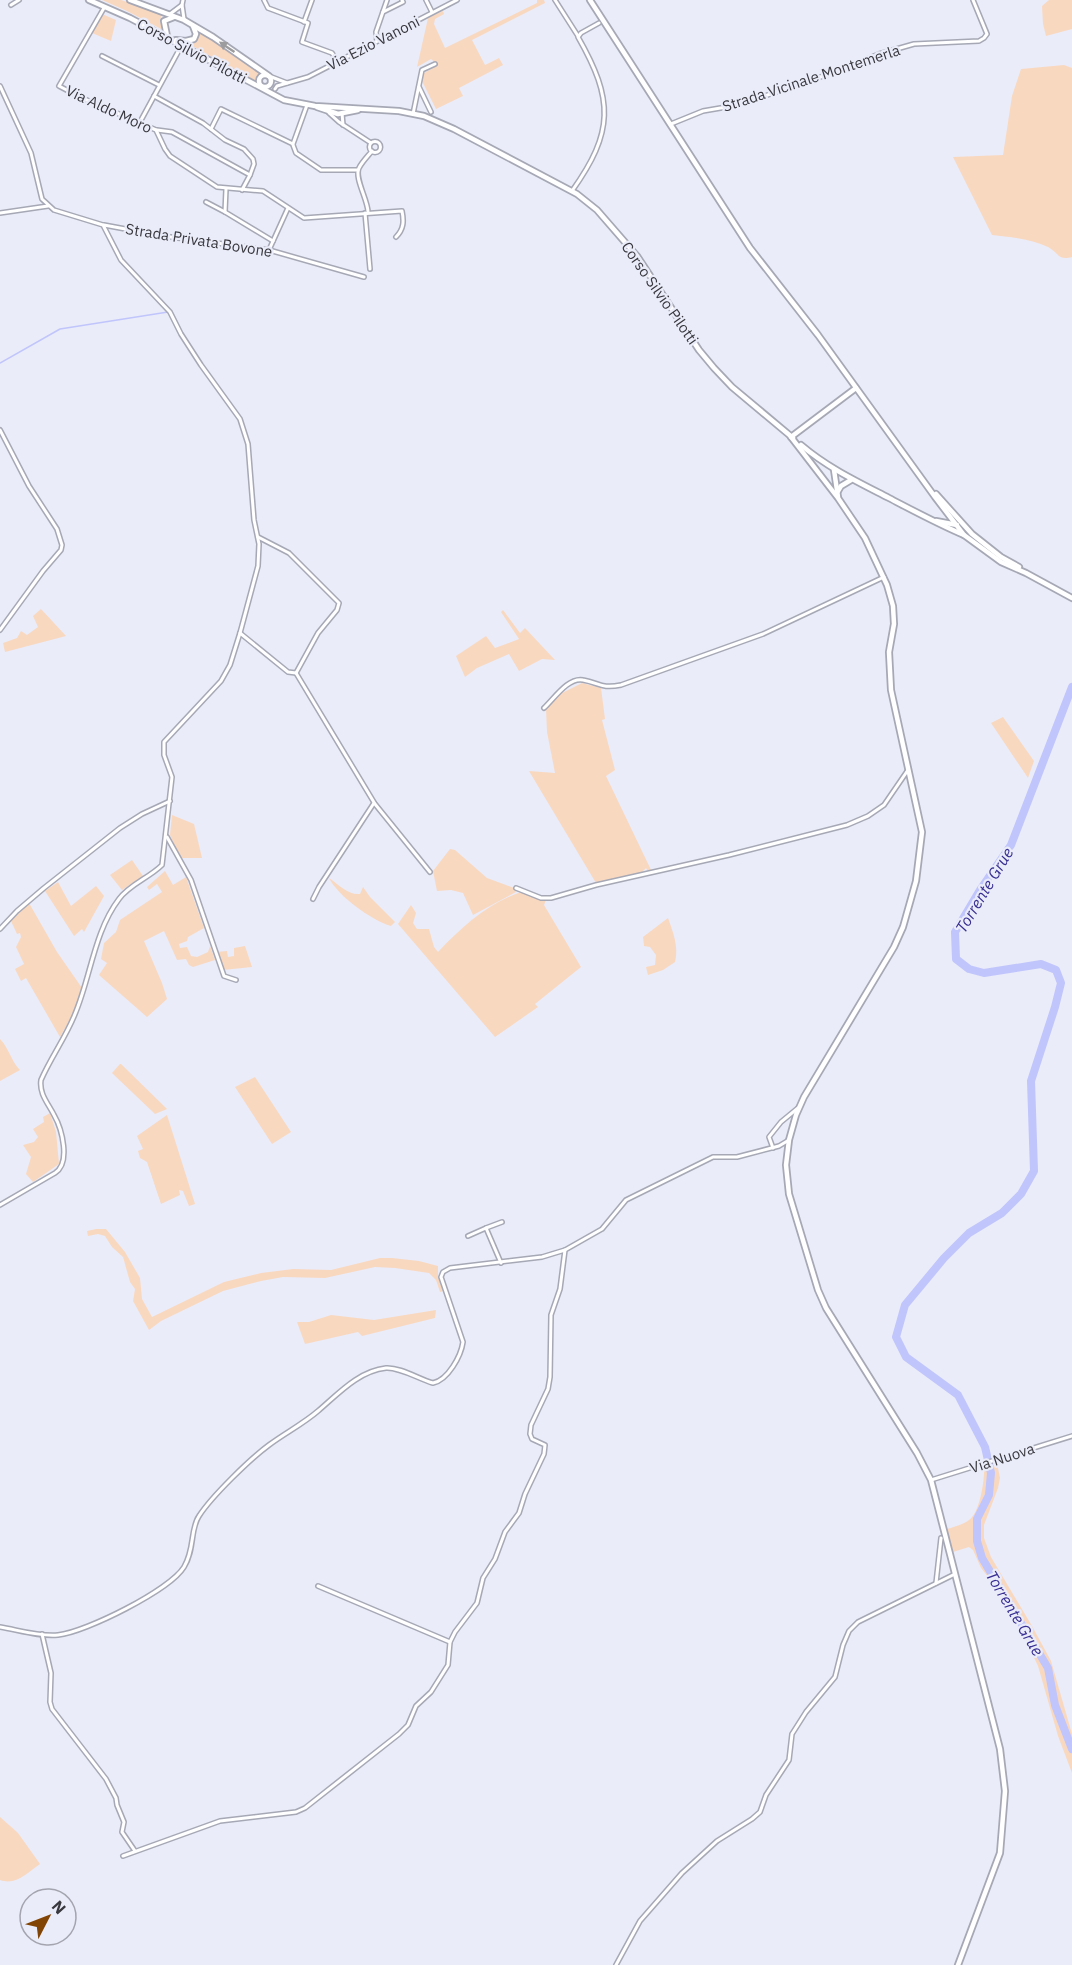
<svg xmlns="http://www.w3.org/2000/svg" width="1072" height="1965" viewBox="0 0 1072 1965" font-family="'IBM Plex Sans',sans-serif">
<rect width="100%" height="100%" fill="#eaecf9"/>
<g fill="#f9d8c0">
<path d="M102,0H121L162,13L160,21L163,30L127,11Z"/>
<path d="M537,0H544L545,3L472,40L485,65L499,58L503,65L459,88L463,96L436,109L422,81L424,73L438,65L431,59L417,67L428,18L443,11L444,14L435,19L434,24L445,48L537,3Z"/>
<path d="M1049,0H1072V29L1046,36L1043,24L1042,6Z"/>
<path d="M102,14L116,20L111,41L92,33Z"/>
<path d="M198,29L264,73L258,78V83L187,43L197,39Z"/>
<path d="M1064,65L1072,68V257C1058,261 1059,253 1048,247C1032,239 1010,237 992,235L953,157L1003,155L1012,96L1021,69Z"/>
<path d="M41,609L66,636L5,652L3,643L17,638L21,631L27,635L38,627L33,616Z"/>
<path d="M503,610L520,633L525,628L555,660L542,659L519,671L509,654L477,668L465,677L456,656L486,636L495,648L519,639L501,612Z"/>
<path d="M582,683L601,688L605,719L602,720L615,770L606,776L652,872L649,873L646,868L641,873L596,883L529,771L555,773L547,732L546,708L562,693Z"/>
<path d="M1003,717L1034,761L1028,778L991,723Z"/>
<path d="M172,815L194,824L202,858H180L170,835Z"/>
<path d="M450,849L455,850L487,878L514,888L516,892L473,915L463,893L451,890L437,891L433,871Z"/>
<path d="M132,860L143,876L122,890L110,875Z"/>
<path d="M165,871L173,885L186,877L204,928L188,937L187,941L179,944L180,948L187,947L191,956L197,957L208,952L210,946L215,960L193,967L189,965L186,959L177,960L164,931L144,941L162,983L167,999L147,1017L99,975L107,963L101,959L104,943L116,932L120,920L162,892L157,884L149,890L147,887Z"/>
<path d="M329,878C339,885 348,895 360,894L363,887L370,897L395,922L391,926C371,920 338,896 329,878Z"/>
<path d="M58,882L71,906L96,886L104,896L84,932L82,929L74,936L45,891Z"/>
<path d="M521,892L546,900L544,905L581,967L535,1004L538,1007L495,1037L398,924L411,905L416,913L413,923L417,929H429L434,947L438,952C463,926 487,904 521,892Z"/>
<path d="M29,903L57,952L82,988L73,1014L60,1037L26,978L21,981L15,969L24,964L16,947L21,937L20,933L17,934L11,921Z"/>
<path d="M668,918C673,932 679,947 675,962L663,970L648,975L646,967L655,965L656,955L650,947L644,946L643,937Z"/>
<path d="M245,946L252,967L223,970L217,952L227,951L228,957L234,956V948Z"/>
<path d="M0,1039C9,1048 11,1061 20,1070L0,1081Z"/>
<path d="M120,1064H121L167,1109L155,1114L112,1073Z"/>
<path d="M255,1077L291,1132L272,1144L235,1087Z"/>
<path d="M50,1113L56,1132L59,1164L33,1182L26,1174L31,1157L23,1145L34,1142L38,1137L33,1129L44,1122L43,1117Z"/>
<path d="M167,1115L195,1204L189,1206L183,1191L179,1190L180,1195L161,1204L147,1162L140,1158L138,1151L143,1149L137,1136Z"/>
<path d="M96,1229H106L125,1252L140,1278L142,1299L152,1317L224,1282L261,1273L293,1269L331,1270L380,1258H392L419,1261L438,1266V1277L443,1291L440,1292L436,1280L429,1273L395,1268L375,1267L325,1278L283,1277L261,1281L223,1291L161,1321L149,1330L133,1301L135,1289L130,1282L123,1257L112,1247L105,1236L98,1234L88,1236L87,1231Z"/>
<path d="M436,1310L435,1318L362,1336L358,1332L305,1344L297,1322H309L331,1315L374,1320Z"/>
<path d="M997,1463L1000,1478L998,1488L984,1525V1538L991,1557L1032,1626L1051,1661L1072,1734V1773L1058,1736L1038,1666L1025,1639L992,1582L981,1568L973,1550L969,1547L953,1552L947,1529C954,1527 964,1524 969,1520C980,1513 985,1478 984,1466Z"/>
<path d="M0,1817L18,1833L40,1864C28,1872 16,1886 0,1880Z"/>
</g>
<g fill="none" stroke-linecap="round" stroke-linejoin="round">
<path stroke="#c0c5fb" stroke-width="1.5" d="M0,363L60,329L168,312"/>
<path stroke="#c0c5fb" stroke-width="8" d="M1072,687L1011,845L980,890L955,932L956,959L969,969L984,973L1041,964L1056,970L1061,983L1055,1007L1031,1081L1034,1171L1021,1194L1002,1213L969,1233L944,1258L905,1305L896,1337L906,1357L958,1395L985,1447L991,1473L989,1495L977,1519V1541L982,1558L1048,1668L1055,1705L1072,1749"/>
<defs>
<g id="street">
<path d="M183,0L182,5L184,19"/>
<path d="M264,0L268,8L308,23L302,42L332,53L337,61"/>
<path d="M426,0L432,12"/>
<path d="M555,0L578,36"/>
<path d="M11,5L19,0"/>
<path d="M104,8L59,86L82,98L156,130L165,149L170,156L217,187L263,191L304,218L402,211C404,221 404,229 396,237"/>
<path d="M383,12L403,2L402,0"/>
<path d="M170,14L182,5"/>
<path d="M304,22L312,0"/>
<path d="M377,41L376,32L387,0"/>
<path d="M102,56L159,85"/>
<path d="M269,76L287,83"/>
<path d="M0,86L31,153L42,199L54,210L103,225L121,260L170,312L181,334L201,365L240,419L248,444L254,520L259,544L258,566L240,633L230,665L221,681L164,742V755L172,777L162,865C149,878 130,884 119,899C94,932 91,976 75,1014C66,1037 51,1057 41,1080C39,1094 48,1103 54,1115C62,1129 71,1163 55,1173L0,1205"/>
<path d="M419,87L431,112"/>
<path d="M275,89L277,86L308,77L457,0"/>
<path d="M154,96L203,123L225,140L244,149L253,159L254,164L250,175"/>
<path d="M329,113L339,122L371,143"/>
<path d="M342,113L343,125"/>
<path d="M413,114L422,70L435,64"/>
<path d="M140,122L178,52L186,41"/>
<path d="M671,124L703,111L738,105L838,71L879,54L914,44L979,41L984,38L987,34L973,0"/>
<path d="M211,129L221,109L293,144L307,105"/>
<path d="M157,130L172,132L250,175L242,190"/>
<circle cx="375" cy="147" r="5.5"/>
<path d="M293,145L296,153L321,170H358"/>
<path d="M226,189L225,212L273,241"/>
<path d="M572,191C614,132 614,100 578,37L581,33L599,23"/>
<path d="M206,202L225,212"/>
<path d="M368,212C368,200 354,178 359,168C362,162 368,156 372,151"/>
<path d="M0,213L48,206"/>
<path d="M365,213L370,269"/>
<path d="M104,225L163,236L269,250L364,277"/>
<path d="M269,250L288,208"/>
<path d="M0,430L29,486L57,529L62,545L61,550L43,571L0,630"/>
<path d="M258,537L289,553L339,603L337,610L318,633L296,673L375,804L430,872"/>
<path d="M240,633L288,672L296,673"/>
<path d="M544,708C554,699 568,677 583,680C600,683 601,689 621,685L763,634L884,577"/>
<path d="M167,837L191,880L224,976L236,980"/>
<path d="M516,888L541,898H551L596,885L729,855L847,825L868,816L884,805L908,770"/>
<path d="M313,899L319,887L374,803"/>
<path d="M0,929L17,911L44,888L120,828L142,814L170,801"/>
<path d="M773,1148L769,1137L781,1122L798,1108"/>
<path d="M486,1228L502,1222"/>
<path d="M468,1236L486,1228L501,1263"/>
<path d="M931,1480L1072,1436"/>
<path d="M936,1583L941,1538"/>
<path d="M318,1586L450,1642"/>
<path d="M0,1627C18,1630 40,1637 58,1635C86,1632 170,1590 184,1567C195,1549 190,1529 199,1516C212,1496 250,1459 269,1445C285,1433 303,1424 318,1411C337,1395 358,1371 386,1368C400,1367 419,1379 433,1383C448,1380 461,1356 463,1342L441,1277L443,1272L450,1268L542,1257L565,1250"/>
<path d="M42,1634L51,1673L50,1702L52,1709L106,1779L116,1798L117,1805L124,1822L122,1832L135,1851"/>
<path d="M123,1856L220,1821L296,1812L305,1808L399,1734L408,1725L416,1706L431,1692L448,1665L450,1642L455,1632L477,1603L483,1578L495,1559L505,1532L519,1513L525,1494L544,1454L545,1445L532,1439L530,1434L531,1425L548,1389L550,1377L551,1315L560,1289L565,1250L602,1229L626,1200L713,1157H737L779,1146L789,1140"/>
<path d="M616,1965L640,1921L682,1873L717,1841L752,1819L760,1812L766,1795L789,1760L792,1734L806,1712L835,1677L843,1645L849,1631L858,1622L955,1574"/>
</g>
<g id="secondary">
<path d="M89,0L130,18L284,100L315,106L399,111L424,116L454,129L577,194L597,210L637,256L699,350L714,368L732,387L793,438"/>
<path d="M130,0L184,20L213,37L269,76"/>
<path d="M590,0L750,248L818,335L935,497L964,535L1001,562L1026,573L1072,598"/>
<path d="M167,36L164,21L174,17"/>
<path d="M176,40L186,41L194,39L196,34L193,26"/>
<circle cx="265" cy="81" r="6"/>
<path d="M317,107L338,114L358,110"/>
<path d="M791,437L838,498L865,538L887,585L893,606L894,624L889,652L891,690L922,832L916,881L903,927L894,947L804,1097L796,1115L789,1140L786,1165L789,1194L818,1290L826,1308L917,1453L931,1480L1000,1749L1005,1791L1000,1853L958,1965"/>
<path d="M791,437L856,388"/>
<path d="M801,445C828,468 858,482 889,498C914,511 938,524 964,535"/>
<path d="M834,470L838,497"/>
<path d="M838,491L841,486L851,480"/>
<path d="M936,494L972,534L1001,557L1019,567"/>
<path d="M936,521L957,525"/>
</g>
</defs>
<use href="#street" stroke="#a6a8b5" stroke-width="6"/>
<use href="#secondary" stroke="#a6a8b5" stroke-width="8"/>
<use href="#street" stroke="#fff" stroke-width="3"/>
<use href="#secondary" stroke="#fff" stroke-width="4.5"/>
</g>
<defs><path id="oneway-solid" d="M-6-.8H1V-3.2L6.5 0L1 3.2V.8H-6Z" transform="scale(1.5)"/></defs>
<use fill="#9c9c9e" href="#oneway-solid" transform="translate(227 47) rotate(-146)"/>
<g text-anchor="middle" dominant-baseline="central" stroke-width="4.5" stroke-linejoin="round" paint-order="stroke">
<g font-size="15" fill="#38383e" stroke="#eaecf9">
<text transform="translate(373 43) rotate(-27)">Via Ezio Vanoni</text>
<text transform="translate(192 51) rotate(28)">Corso Silvio Pilotti</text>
<text transform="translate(811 78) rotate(-18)">Strada Vicinale Montemerla</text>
<text transform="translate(109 109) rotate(25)">Via Aldo Moro</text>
<text transform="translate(199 240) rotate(9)">Strada Privata Bovone</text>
<text transform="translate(660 293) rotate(55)">Corso Silvio Pilotti</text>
<text transform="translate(1002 1458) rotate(-18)">Via Nuova</text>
</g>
<g font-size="16" font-style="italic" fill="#392f93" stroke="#eaecf9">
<text transform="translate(984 890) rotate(-59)">Torrente Grue</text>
<text transform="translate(1015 1613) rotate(59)">Torrente Grue</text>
</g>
</g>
<g transform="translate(48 1917) rotate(48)"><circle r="28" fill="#eaecf9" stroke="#a3a4ae" stroke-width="1.5"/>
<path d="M0-4.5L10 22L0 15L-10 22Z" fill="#824404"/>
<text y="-9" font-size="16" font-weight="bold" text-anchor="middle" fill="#38383e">N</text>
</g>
</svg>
